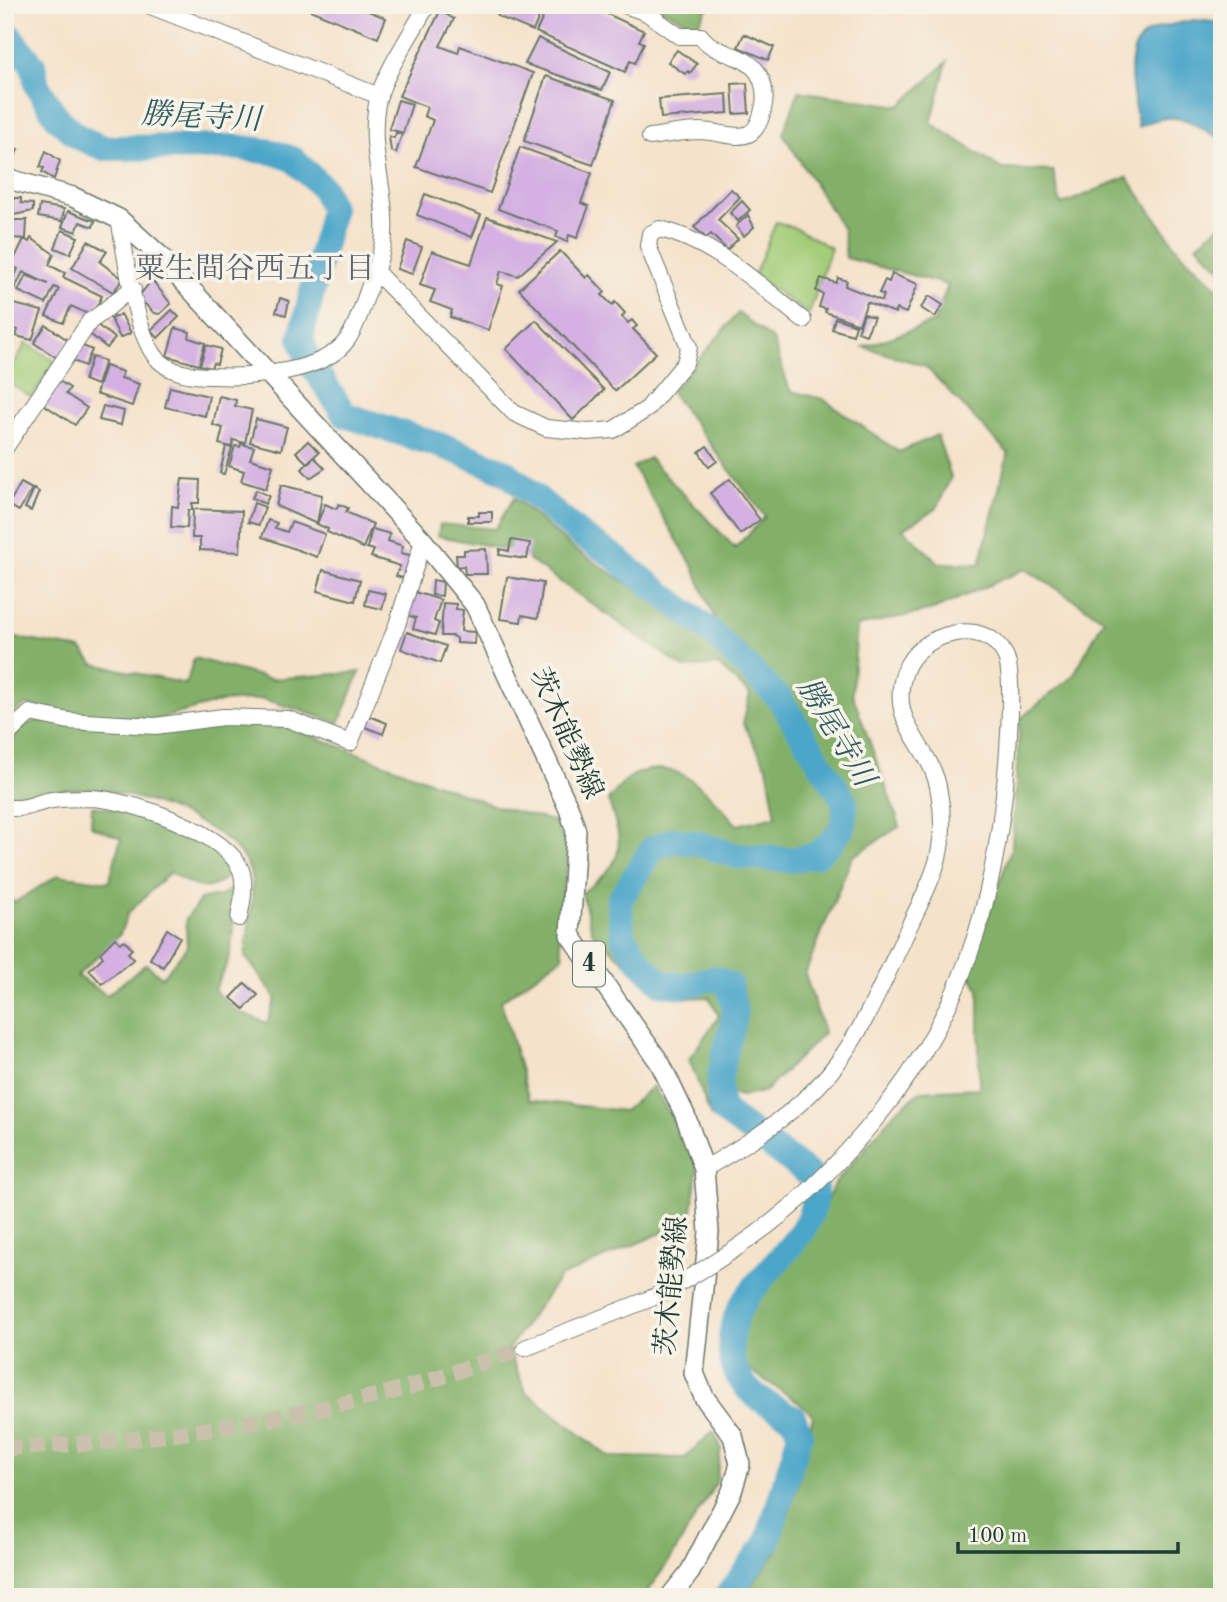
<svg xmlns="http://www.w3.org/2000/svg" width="1227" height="1602" viewBox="0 0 1227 1602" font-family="'Old Standard TT','Noto Serif JP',serif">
<rect width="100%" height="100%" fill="#f7f3e8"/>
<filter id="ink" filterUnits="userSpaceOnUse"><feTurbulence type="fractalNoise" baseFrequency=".0143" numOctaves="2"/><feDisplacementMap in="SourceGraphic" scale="14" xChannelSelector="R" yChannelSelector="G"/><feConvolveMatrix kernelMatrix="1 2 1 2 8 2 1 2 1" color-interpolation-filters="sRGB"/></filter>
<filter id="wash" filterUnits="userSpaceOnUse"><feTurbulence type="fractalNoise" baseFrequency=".00686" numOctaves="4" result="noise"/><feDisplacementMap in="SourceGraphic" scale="28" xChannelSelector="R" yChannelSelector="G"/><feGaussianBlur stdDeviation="1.57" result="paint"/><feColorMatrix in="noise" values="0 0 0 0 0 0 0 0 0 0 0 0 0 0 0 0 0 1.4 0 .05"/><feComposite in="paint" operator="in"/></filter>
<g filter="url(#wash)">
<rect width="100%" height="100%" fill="#f5e2ca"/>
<g fill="#a4cd79" stroke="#628556" stroke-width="2">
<path d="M776,222L795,228L831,248L809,314L754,276Z"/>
<path d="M26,343L55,361L32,397L5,381Z"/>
</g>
<g fill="#83b069" stroke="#51764e" stroke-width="2">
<path d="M652,5H709L697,26Z"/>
<path d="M947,62L931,123L1002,169L1053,171L1061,205L1127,177L1179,251L1222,292V1597H742L777,1551L798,1483L813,1415L797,1401L739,1363V1341L745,1312L817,1226L833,1186L895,1112L921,1091L979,1088V990L969,973L1012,846L1020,719L1073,676L1104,619L1025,569L933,610L857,626L852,693L900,826L852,857L805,974L824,1033L765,1091L742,1097L725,1091L730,1056L742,1017L736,983L716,973L664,978L644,958L628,935L627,902L657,855L674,847L737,861L790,868L819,861L848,829L851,801L789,696L715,619L694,568L633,467L649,458L735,548L765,517L671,392L738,313L773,340L790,391L823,399L899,452L937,435L951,477L937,508L903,529L939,563L980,564L1008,453L925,366L864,347L934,322L948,285L846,258L843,229L783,134L799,91L900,106Z"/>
<path d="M1222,224V270L1197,245Z"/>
<path d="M514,498L573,548L704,634L774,700L839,801V821L815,851L789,855L740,853L703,840L673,836L650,845L616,898L621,938L638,966L627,964L592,932L582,893C624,862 626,849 608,800C615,793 623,781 632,776C678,752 710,795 737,825L776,816L767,767L743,723L750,694L718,665L684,668L529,560L521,544L504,549L438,536L440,524L495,529Z"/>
<path d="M5,636L81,649L94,664L186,684L194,658L271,679L360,672L339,723L264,699L220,702L154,720L72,713L25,705L5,720Z"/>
<path d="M35,721L223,722L289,727L495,806L553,821L569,850L557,928L563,956L501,1001L529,1100L624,1111L653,1086L698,1162L691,1220L560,1277L508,1349L526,1392L609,1457L685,1458L713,1431L721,1447L716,1483L670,1560L643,1597H5V891L14,903L58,875L109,882L121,838L91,826L92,806L140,813L210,845L234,869C210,897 197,889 170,872L128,913L120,934L77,976L107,995L146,964L162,977L187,947L186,919L201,899L220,896L233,888C237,894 232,944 230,954C228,966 219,979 214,990L236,1011L267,1023L276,998L245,956C247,934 258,885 248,866C228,823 133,791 88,789C76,789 58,789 46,793C30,797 21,805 5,800V749L25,725Z"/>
<path d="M713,983L724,990C726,999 730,1010 729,1018C723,1052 708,1078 719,1113L711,1117L689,1059L719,1016L709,997L686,998L689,990Z"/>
</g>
<path fill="#4ba6c9" stroke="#35727e" stroke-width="2" d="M1194,20L1222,23V132L1217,137C1185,118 1172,110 1138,127C1135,99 1118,45 1152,31C1164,25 1181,23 1194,20Z"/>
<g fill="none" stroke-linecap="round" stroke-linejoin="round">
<path stroke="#4ba6c9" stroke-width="26" d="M5,30L33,65L37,86L58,119L80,138L104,148L234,147L272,152L293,159L323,188L332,210L301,338L308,359L345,415L451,449L506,472L582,536L612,555L710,631L779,698L845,802L844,825L833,840L816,855L790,860L737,856L700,844L673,840L652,849L619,901L623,937L641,963L661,983L683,986L714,978L729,985C731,995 736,1008 734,1018C728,1050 712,1079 723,1111L814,1178C827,1248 724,1280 731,1350C734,1388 761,1402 793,1417L800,1434L767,1543L726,1597"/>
</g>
<g id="blocks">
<g fill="#d4b1e2">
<path d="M298,5H353L386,18L378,38Z"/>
<path d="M502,5H544L533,31L497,16Z"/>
<path d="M549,5H588L644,31L639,41L644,43L635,63L630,61L625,72L536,32Z"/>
<path d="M440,11L454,19L440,46L458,53L460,46L533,73L490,193L416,167L433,120L424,116L427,107L399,96Z"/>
<path d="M744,34L774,47L768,60L738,47Z"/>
<path d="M538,38L610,72L602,90L525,64Z"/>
<path d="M677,50L697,64L690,73L688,71L685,74L668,62Z"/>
<path d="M546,76L615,100L593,165L524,141Z"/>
<path d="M747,83L749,113L734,114L732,84Z"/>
<path d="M727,94L728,113L661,118L659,99Z"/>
<path d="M398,100L412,104L403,133L389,129Z"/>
<path d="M396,133L402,134L396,153L391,151L389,136L394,138Z"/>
<path d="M5,144L18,149L10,169L5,167Z"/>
<path d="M520,147L592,173L581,203L589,206L577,238L569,235L567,242L556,237L558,231L498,209Z"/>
<path d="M46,151L60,161L54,179L42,172L44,168L40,167Z"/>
<path d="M731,189L740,197L718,220L738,239L727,250L711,234L706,238L694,227Z"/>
<path d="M425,194L481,215L472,237L417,215Z"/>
<path d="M14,198H21V203L33,204V211L14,215Z"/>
<path d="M742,201L750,210L738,221L730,213Z"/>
<path d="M40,205L64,209L62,221L38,217Z"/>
<path d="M68,211L95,221L93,227L80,222L76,232L62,227Z"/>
<path d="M748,215L754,227L744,236L736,226Z"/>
<path d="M487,217L557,242L518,276L501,271L497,284L503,286L488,330L450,317L452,310L430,302L435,290L420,285L432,251L471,264Z"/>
<path d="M14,220H27L26,239L13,238Z"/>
<path d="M62,230L78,237L70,254L55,248Z"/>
<path d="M31,238L54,254L49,265L65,273L63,277L102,296L92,316L71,306L63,323L46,316L59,289L54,287L46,304L18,291L26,275L48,284L23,272L15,288L10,286L18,269L11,266L24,239L29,242Z"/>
<path d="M88,241L107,251L100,262L123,279L113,292L72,268Z"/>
<path d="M407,241L422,247L412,274L397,269Z"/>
<path d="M560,251L586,278L589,275L605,292L602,295L612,305L615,302L625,313L622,317L628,323L632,320L637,326L633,329L656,353L615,391L519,289Z"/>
<path d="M892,274L918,284L906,313L896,309L895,313L867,302L859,324L825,312L826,309L819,307L823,294L816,291L821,278L836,283L838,278L847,281L845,286L882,301L884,295L879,293L885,280L889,282Z"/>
<path d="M152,280L171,304L160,314L154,313L138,297Z"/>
<path d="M929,296L943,305L935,317L921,308Z"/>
<path d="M280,298L289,301L286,315L276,312Z"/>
<path d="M14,304L42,311L32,340L16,336L18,330L8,327Z"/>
<path d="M172,310L179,317L158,338L151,330Z"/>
<path d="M121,314L131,333L120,338L111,319Z"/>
<path d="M864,314L874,317L866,335L858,332Z"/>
<path d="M835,318L856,325L853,335L832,329Z"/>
<path d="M536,320L604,390L573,420L506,349Z"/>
<path d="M46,325L69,341L57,358L34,343Z"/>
<path d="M97,325L115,338L107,348L90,334Z"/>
<path d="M175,328L190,332L189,338L205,343L199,365L167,356Z"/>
<path d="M81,345L92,350L85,366L73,361Z"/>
<path d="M206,345L221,349L217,364L213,363L211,368L200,365Z"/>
<path d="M92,357L105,361L97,385L84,380Z"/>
<path d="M105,366L123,372L121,378L139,384L132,406L96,394Z"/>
<path d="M56,379L70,388L66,394L87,408L75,425L40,402Z"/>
<path d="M170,387L209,396L205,416L165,407Z"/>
<path d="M219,396L236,400L235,406L252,410L245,443L233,440L232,447L219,444L223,428L213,425Z"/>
<path d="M103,406L124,411L121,425L99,420Z"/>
<path d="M256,419L287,427L281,450L250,442Z"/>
<path d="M308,441L319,452L307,463L296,452Z"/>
<path d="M241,444L254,447L250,459L273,466L266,489L241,481L244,471L229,466L235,446L240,447Z"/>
<path d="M226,446L232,448L224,474L220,473Z"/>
<path d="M707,446L717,461L709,467L699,452Z"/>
<path d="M314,457L325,468L310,478L302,469Z"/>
<path d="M182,479L200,480L199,503H192V510H188L187,528L171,527L172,506L178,507Z"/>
<path d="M730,479L760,520L740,534L710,493Z"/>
<path d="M21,483L32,489L19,511L8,505Z"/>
<path d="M281,485L322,495L317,524L276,506Z"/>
<path d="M34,489L39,492L31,511L25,508Z"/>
<path d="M256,490L269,496L265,504L252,498Z"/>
<path d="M254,503L265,507L259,525L248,522Z"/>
<path d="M325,504L336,509L339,504L348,508L346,512L373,524L363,548L327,532L328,529L317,524Z"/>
<path d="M193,509L242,511L240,552L200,550V538H192Z"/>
<path d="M479,512H492V522H468V516H479Z"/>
<path d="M268,520L277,523L275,528L287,532L291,522L325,534L317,557L262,537Z"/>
<path d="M372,529L390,534L388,541L403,546L401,553L413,556L406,579L396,576L400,566L371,557L374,550L367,548Z"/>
<path d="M511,540L530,543L527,559L499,555L500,549L509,551Z"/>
<path d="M486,549L487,574H465L464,566L457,567L456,555H464V550Z"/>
<path d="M323,570L360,580L355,601L317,591Z"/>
<path d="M507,577L543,583L538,618L522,615L521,622L500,619Z"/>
<path d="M433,580L443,582L442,596L432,595Z"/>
<path d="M368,590L386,594L382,609L365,605Z"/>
<path d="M411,591L441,600L434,621L439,623L435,635L413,629L416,618L404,614Z"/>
<path d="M443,603L456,604V609L463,610L461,631L475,632L474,644L457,643V639L452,636H441Z"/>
<path d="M407,632L446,646L440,663L401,649Z"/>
<path d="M369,716L387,723L383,734L365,727Z"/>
<path d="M167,929L180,937L163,967L150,959Z"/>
<path d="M115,938L120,943L124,940L132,949L128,953L134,959L102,984L89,970L103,957L100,953Z"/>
<path d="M245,983L258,995L244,1009L231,998Z"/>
</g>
</g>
</g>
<g filter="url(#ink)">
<use href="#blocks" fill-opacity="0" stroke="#6a7768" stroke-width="2"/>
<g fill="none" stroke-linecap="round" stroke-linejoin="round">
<path stroke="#cac1ac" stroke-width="16" stroke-dasharray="16 8" stroke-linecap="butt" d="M5,1448C132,1443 260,1426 383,1394C431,1382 478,1363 525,1348"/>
<defs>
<g id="minor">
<path d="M148,5L379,96"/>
<path d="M625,5L647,13L679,36H701C714,55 742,53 755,69C763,78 766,93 764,104C756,152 732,132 699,131C683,131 666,135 650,137"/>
<path d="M119,219C126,255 134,328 155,356C169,374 193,376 213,376C250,378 324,373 347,340C357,326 362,307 368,291C374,274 383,254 384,235C387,188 367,148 378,99C384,74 414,30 427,5"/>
<path d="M375,271L514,413L546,428L588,432L613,430L647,409L685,363L689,347L648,246L650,234L660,229C714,242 761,286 803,320"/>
<path d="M5,448L90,321C106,312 116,298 133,289"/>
<path d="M5,737L30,713L69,721L155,726L223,717L288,719L350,743L397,625L423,541"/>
<path d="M5,807C24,811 34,803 52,800C64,798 78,798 90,798C128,799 226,832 241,870C246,885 242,903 239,918"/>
<path d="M704,1169C742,1147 779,1124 811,1093C857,1049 881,986 908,929C918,906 932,883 938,858C943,837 943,813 939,792C932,744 886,725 905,671C918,633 985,615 1005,655C1014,672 1009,730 1008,750C999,878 972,992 893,1097"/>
<path d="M525,1348L652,1298"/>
</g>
<path id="major" d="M5,178L73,197L119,219L160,256L423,541L475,605L569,809L576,831L570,935L660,1063L685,1115L704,1169L709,1232L694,1373L704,1397L733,1436L740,1464L732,1491L690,1572L670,1597"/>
</defs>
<use href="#minor" stroke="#6a7768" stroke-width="18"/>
<use href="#major" stroke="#6a7768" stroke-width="22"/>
<use href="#minor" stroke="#fff" stroke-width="16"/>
<use href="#major" stroke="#fff" stroke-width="19"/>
<defs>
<path id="minor-bridge" d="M652,1298C757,1243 821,1190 893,1097"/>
</defs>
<use href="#minor-bridge" stroke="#6a7768" stroke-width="18" stroke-linecap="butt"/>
<use href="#minor-bridge" stroke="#fff" stroke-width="16"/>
</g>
</g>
<g text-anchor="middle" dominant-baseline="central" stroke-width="7" stroke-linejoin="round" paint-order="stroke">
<rect fill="#f7f3e8" stroke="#60746a" stroke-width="2" x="573" y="941.5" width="32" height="45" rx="5"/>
<g font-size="26" font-weight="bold" fill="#1f3d34">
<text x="589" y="964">4</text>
</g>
<g font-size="28" fill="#1f3d34" stroke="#f7f3e8">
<text transform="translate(565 734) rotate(66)">茨木能勢線</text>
<text transform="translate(673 1286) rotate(-85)">茨木能勢線</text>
</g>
<g font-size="30" font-style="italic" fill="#2c5c61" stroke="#f7f3e8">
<text transform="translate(201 118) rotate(3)">勝尾寺川</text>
<text transform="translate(835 733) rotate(59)">勝尾寺川</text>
</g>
<g font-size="30" fill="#5e6671" stroke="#f7f3e8">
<text x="255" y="270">粟生間谷西五丁目</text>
</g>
</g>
<rect width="1227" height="1602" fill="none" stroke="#f7f3e8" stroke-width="28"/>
<path d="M958 1542v10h220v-10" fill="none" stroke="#1f3d34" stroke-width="3.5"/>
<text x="968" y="1542" font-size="21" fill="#1f3d34" stroke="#f7f3e8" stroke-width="5" paint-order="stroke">100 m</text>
</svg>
